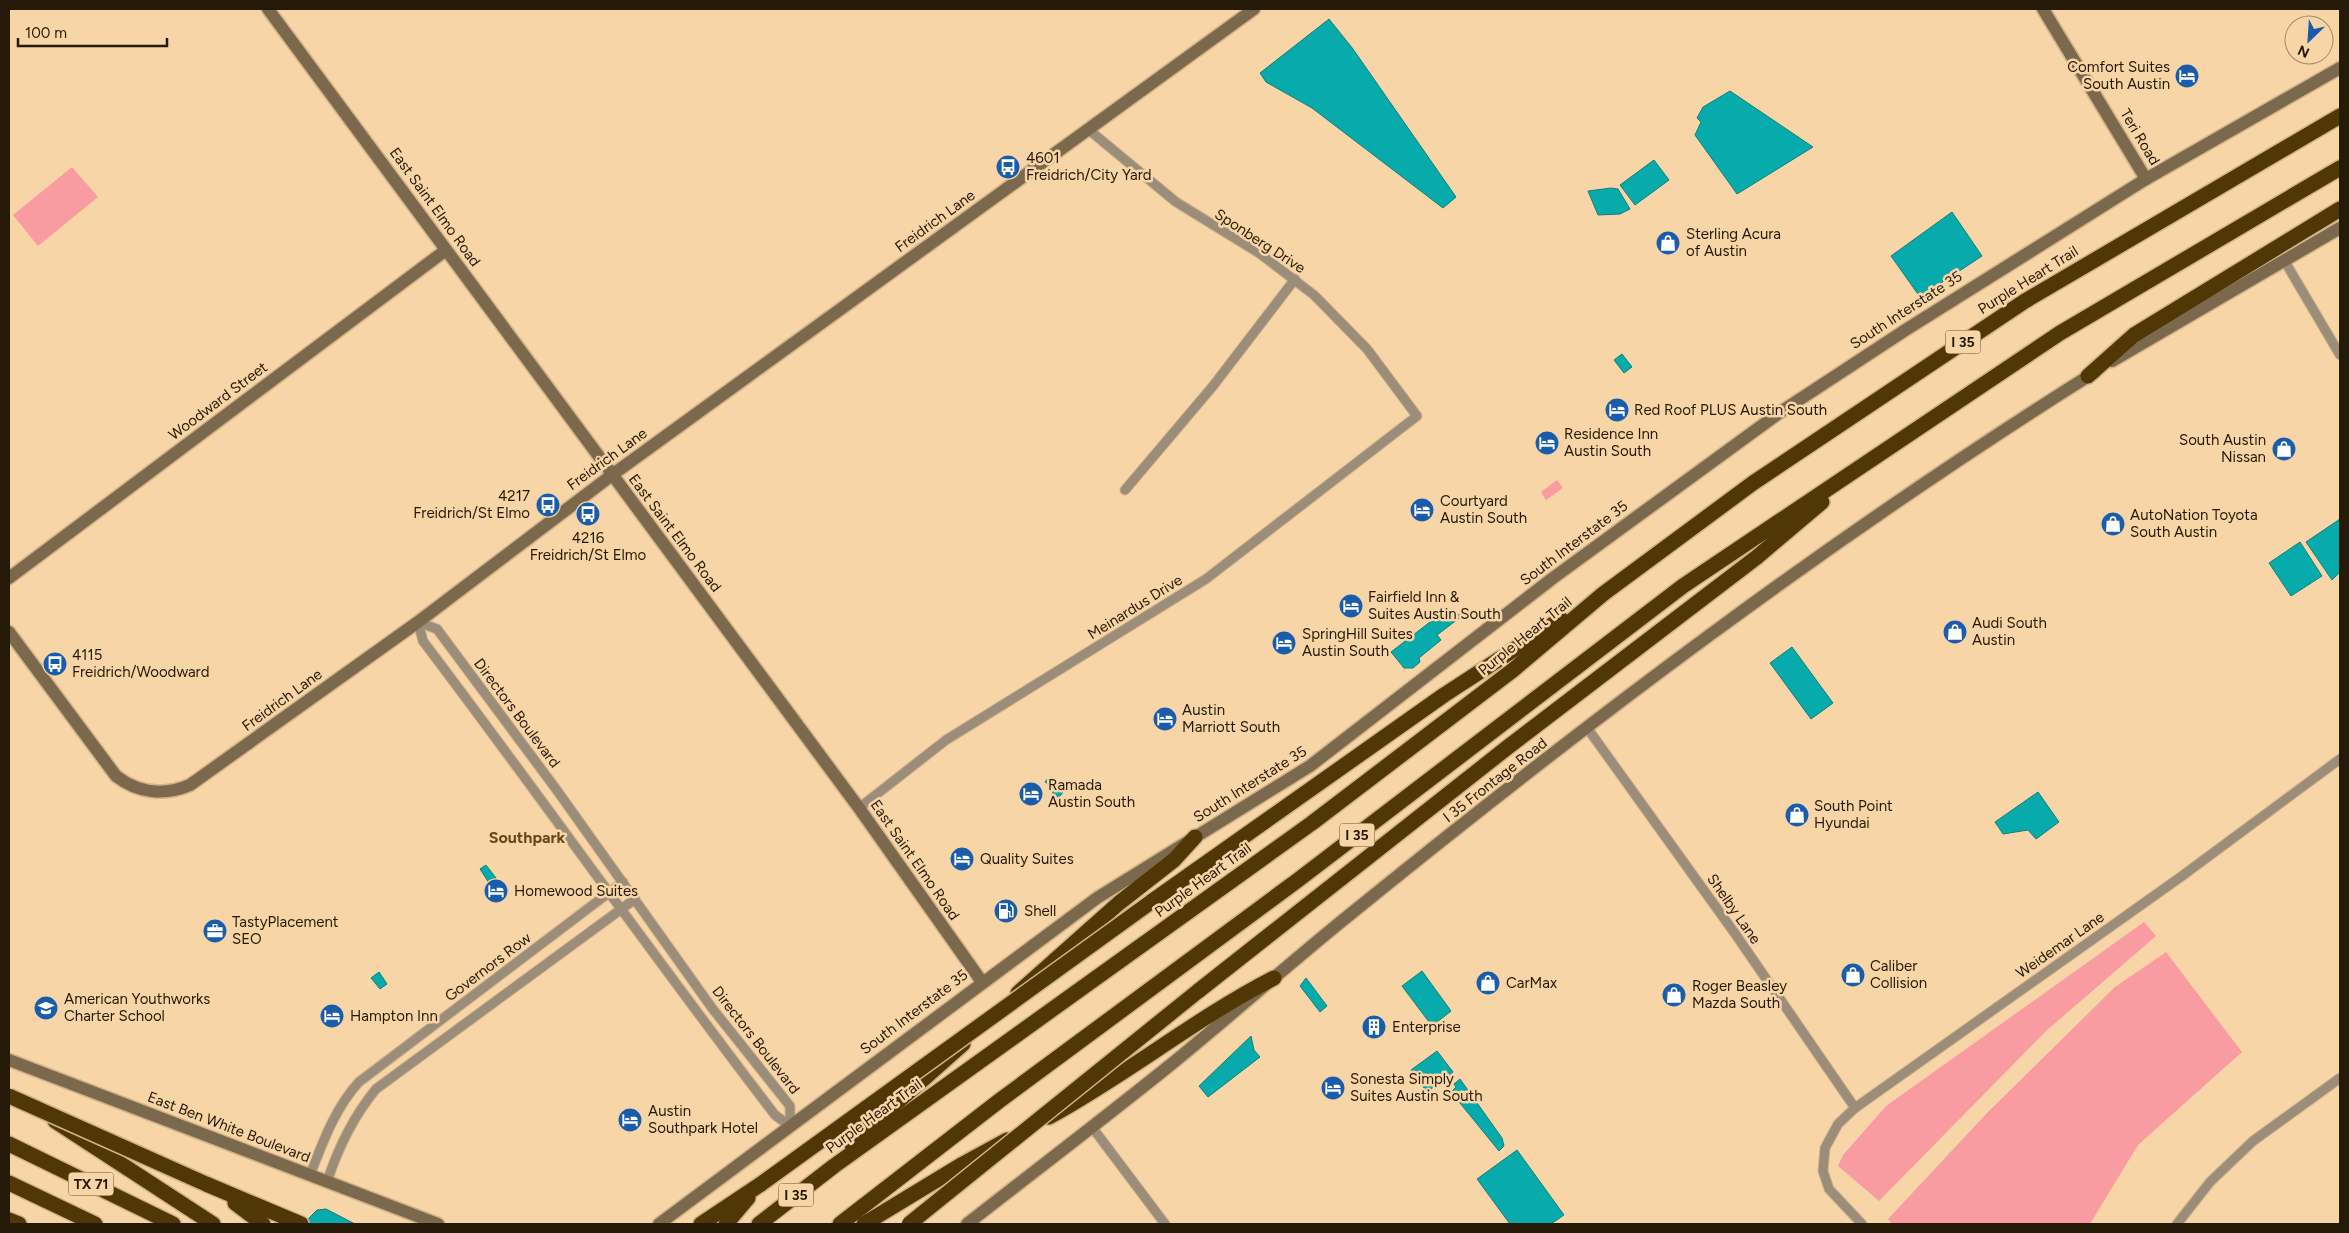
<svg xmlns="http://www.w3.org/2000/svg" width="2349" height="1233" viewBox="0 0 2349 1233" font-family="Figtree,sans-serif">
<rect width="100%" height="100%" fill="#f7d5a7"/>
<g fill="#f89ca2">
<path d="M72,167L98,197L38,246L13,215Z"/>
<path d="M1557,480L1563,488L1546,500L1541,492Z"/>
<path d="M2144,922L2156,936L2046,1031L1879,1201L1838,1166L1843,1155L1886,1106Z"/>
<path d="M2166,952L2242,1052L2138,1145L2090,1224H1892L1888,1219L1987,1113L2115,987Z"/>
</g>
<g fill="#07abac" stroke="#107f7a">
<path d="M1329,19L1353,49L1456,197L1443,208L1312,108L1266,82L1260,73Z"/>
<path d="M1730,91L1813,147L1737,194L1695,135L1701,122L1697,118L1703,107Z"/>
<path d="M1654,160L1669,180L1635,205L1620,185Z"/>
<path d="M1611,188L1618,189L1630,209L1620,214L1598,215L1588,191Z"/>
<path d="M1952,212L1982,256L1920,297L1891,256Z"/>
<path d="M1622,354L1632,367L1624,373L1614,360Z"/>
<path d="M2340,519V572L2332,580L2306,542Z"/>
<path d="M2300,542L2322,576L2291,596L2269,563Z"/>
<path d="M1466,613L1437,635L1441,640L1419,658L1420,662L1413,668H1404L1391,652L1430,622Z"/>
<path d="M1792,647L1833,703L1811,719L1770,663Z"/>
<path d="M1052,777L1055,784L1063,792L1060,796L1056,797L1050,789L1051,786L1045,782L1048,778Z"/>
<path d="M2038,792L2059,822L2036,839L2028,830L2003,834L1995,822Z"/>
<path d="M486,865L496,878L489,883L480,869Z"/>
<path d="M1422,971L1451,1011L1432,1026L1402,986Z"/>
<path d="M379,972L387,984L380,989L371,978Z"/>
<path d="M1306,978L1327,1006L1320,1012L1300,986Z"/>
<path d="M1251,1036L1254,1050L1260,1057L1208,1097L1199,1086Z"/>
<path d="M1437,1051L1453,1072L1427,1092L1411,1070Z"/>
<path d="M1460,1079L1502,1138L1504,1146L1499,1151L1451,1092L1456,1087L1454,1084Z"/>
<path d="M1517,1150L1564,1215L1551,1224H1510L1477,1179Z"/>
<path d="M326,1209L355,1224H307L309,1218L317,1210Z"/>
</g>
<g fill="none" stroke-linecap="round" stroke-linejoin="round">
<defs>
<g id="street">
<path d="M2284,260L2340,355"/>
<path d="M1125,490L1213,386L1295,279"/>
<path d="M418,622L437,629L556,789L712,1008L790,1106V1126"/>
<path d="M418,622L423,641C542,798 655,959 775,1115L790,1126"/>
<path d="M1588,729L1736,935L1855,1108"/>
<path d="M859,808L946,740L1206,579L1417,416L1367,349L1314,295L1259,253L1176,202L1089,130"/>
<path d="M1092,1127L1165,1224"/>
<path d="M310,1175C323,1142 335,1108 359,1082L623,882"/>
<path d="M327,1182C338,1148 353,1117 376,1089L635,899"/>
<path d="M1862,1224L1829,1189L1823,1171L1825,1148L1838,1124L1855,1108L2182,876L2340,759"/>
<path d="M2177,1224L2210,1182L2253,1141L2340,1078"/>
</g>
<g id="secondary">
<path d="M268,9L859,808L982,982"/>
<path d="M2043,9L2146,179"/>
<path d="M2112,361L2340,228"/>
<path d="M9,578L446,250"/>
<path d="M9,632L116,776C138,793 164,796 190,785L418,622L612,475L1254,9"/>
<path d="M9,1060L438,1224"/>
<path d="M659,1224L1097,898L1310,766L1553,578L1779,413L1907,329L2146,179L2340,68"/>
<path d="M967,1224C1036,1170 1106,1117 1174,1062C1229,1017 1282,970 1337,925C1580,727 1830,538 2095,372"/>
</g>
<g id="highway">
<path d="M2088,376L2134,335L2340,209"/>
<path d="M1151,902L1444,695L1561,619"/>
<path d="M1197,992L1508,747L1757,557L1822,502"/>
<path d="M1018,993L1119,903L1174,860L1195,837"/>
<path d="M1049,1117C1126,1075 1196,1018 1274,978"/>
<path d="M55,1121L213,1224"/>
<path d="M9,1144L173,1224"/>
<path d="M852,1145L864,1132L963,1044"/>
<path d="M9,1183L95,1224"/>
<path d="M206,1184L301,1224"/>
<path d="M235,1203L263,1224"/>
<path d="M9,1220L19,1224"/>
<path d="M701,1224L761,1184"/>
<path d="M726,1224L748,1198"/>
<path d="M759,1224L834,1166L1312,823L1513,670L1603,594L1753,483L2025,301L2340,116"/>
<path d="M840,1224L999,1101L1298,880L1683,586L2060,333L2340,168"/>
<path d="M864,1224L963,1164L1007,1140"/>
</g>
</defs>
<use href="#street" stroke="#d1b38a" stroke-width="11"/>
<use href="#secondary" stroke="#d1b38a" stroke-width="15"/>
<use href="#highway" stroke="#d1b38a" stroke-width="18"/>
<use href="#street" stroke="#9b8d7a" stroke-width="9"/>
<use href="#secondary" stroke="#7c684c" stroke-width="12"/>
<use href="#highway" stroke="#513606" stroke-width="15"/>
<defs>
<g id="highway-bridge">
<path d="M9,1096L206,1184"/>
<path d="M761,1184L1151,902"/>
<path d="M909,1224L1197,992"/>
</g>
</defs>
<use href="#highway-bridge" stroke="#d1b38a" stroke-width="18" stroke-linecap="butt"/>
<use href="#highway-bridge" stroke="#513606" stroke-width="15"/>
</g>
<defs>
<symbol id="hotel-disc" viewBox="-11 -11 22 22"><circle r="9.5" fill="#195cac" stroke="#f7d5a7"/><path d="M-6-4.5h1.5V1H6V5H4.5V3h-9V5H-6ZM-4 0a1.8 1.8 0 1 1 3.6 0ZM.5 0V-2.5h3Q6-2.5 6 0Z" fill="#fff"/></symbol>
<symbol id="bus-disc" viewBox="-11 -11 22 22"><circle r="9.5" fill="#195cac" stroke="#f7d5a7"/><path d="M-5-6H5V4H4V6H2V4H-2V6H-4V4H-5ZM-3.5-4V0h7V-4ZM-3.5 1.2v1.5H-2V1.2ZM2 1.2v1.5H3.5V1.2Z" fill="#fff"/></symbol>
<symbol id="shop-disc" viewBox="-11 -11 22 22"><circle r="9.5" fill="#195cac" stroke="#f7d5a7"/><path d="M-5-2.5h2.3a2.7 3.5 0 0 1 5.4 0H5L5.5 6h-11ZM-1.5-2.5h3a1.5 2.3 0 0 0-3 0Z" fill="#fff"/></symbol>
<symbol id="fuel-disc" viewBox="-11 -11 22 22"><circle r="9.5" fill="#195cac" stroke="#f7d5a7"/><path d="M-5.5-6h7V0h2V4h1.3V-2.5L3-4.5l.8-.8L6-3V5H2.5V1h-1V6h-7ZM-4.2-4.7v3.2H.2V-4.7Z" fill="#fff"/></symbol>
<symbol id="office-disc" viewBox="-11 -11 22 22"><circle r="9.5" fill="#195cac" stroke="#f7d5a7"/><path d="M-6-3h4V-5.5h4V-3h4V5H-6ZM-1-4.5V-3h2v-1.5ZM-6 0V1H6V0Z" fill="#fff"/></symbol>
<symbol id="school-disc" viewBox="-11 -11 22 22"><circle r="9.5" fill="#195cac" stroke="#f7d5a7"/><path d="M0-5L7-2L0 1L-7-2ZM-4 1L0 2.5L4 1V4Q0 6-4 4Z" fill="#fff"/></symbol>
<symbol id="building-disc" viewBox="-11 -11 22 22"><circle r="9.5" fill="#195cac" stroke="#f7d5a7"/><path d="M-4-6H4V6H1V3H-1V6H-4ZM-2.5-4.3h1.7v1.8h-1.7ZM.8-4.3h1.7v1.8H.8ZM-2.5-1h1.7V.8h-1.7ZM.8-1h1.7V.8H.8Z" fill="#fff"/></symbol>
</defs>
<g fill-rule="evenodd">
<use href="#hotel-disc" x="2173" y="62" width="28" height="28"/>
<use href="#bus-disc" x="994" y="153" width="28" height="28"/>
<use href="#shop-disc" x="1654" y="229" width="28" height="28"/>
<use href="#hotel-disc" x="1603" y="396" width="28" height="28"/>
<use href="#hotel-disc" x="1533" y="429" width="28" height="28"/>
<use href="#shop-disc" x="2270" y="435" width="28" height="28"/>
<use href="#bus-disc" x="534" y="491" width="28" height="28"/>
<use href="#hotel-disc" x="1408" y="496" width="28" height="28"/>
<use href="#bus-disc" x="574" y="500" width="28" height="28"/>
<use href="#shop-disc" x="2099" y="510" width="28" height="28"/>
<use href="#hotel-disc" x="1337" y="592" width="28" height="28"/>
<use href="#shop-disc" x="1941" y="618" width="28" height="28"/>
<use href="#hotel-disc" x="1270" y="629" width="28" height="28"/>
<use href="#bus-disc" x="41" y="650" width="28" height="28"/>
<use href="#hotel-disc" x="1151" y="705" width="28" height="28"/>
<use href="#hotel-disc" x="1017" y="780" width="28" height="28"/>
<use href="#shop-disc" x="1783" y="801" width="28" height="28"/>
<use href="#hotel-disc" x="948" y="845" width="28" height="28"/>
<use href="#hotel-disc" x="482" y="877" width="28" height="28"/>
<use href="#fuel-disc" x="992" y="897" width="28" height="28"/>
<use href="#office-disc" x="201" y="917" width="28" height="28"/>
<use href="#shop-disc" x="1839" y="961" width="28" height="28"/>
<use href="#shop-disc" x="1474" y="969" width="28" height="28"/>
<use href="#shop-disc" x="1660" y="981" width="28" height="28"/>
<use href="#school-disc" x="32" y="994" width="28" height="28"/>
<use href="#hotel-disc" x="318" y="1002" width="28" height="28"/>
<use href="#building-disc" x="1360" y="1013" width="28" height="28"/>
<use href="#hotel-disc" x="1319" y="1074" width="28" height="28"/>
<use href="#hotel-disc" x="616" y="1106" width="28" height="28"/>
</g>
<g text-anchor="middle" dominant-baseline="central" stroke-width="5" stroke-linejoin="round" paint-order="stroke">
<g fill="#f7d5a7" stroke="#645137" stroke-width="1">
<rect x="1945.5" y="330.5" width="35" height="23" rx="4"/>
<rect x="1339.5" y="823.5" width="35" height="23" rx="4"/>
<rect x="68.5" y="1172.5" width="45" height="23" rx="4"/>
<rect x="778.5" y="1183.5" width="35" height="23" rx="4"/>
</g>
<g font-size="14" font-weight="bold" fill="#251907">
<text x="1963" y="342">I 35</text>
<text x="1357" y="835">I 35</text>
<text x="91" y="1184">TX 71</text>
<text x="796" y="1195">I 35</text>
</g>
<g font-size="15" fill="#251907" stroke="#f7d5a7" text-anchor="start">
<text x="2170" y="67" text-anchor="end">Comfort Suites<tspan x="2170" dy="17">South Austin</tspan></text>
<text x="1026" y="158">4601<tspan x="1026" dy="17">Freidrich/City Yard</tspan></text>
<text x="1686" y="234">Sterling Acura<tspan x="1686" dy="17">of Austin</tspan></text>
<text x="1634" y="410">Red Roof PLUS Austin South</text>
<text x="1564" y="434">Residence Inn<tspan x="1564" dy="17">Austin South</tspan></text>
<text x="2266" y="440" text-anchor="end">South Austin<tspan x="2266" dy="17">Nissan</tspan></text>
<text x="530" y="496" text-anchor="end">4217<tspan x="530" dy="17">Freidrich/St Elmo</tspan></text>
<text x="1440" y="501">Courtyard<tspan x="1440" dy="17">Austin South</tspan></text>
<text x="2130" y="515">AutoNation Toyota<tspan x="2130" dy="17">South Austin</tspan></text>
<text x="588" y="538" text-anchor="middle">4216<tspan x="588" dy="17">Freidrich/St Elmo</tspan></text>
<text x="1368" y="597">Fairfield Inn &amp;<tspan x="1368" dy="17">Suites Austin South</tspan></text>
<text x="1972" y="623">Audi South<tspan x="1972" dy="17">Austin</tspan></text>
<text x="1302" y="634">SpringHill Suites<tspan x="1302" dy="17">Austin South</tspan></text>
<text x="72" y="655">4115<tspan x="72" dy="17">Freidrich/Woodward</tspan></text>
<text x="1182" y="710">Austin<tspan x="1182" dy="17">Marriott South</tspan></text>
<text x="1048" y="785">Ramada<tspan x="1048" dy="17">Austin South</tspan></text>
<text x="1814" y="806">South Point<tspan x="1814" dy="17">Hyundai</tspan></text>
<text x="980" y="859">Quality Suites</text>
<text x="514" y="891">Homewood Suites</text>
<text x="1024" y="911">Shell</text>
<text x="232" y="922">TastyPlacement<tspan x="232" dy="17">SEO</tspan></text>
<text x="1870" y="966">Caliber<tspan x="1870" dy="17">Collision</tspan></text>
<text x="1506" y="983">CarMax</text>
<text x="1692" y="986">Roger Beasley<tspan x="1692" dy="17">Mazda South</tspan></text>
<text x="64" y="999">American Youthworks<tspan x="64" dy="17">Charter School</tspan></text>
<text x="350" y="1016">Hampton Inn</text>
<text x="1392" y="1027">Enterprise</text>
<text x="1350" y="1079">Sonesta Simply<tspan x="1350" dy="17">Suites Austin South</tspan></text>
<text x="648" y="1111">Austin<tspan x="648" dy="17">Southpark Hotel</tspan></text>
</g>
<g font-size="15" fill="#251907" stroke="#f7d5a7">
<text transform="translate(2140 137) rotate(59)">Teri Road</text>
<text transform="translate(435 207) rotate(54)">East Saint Elmo Road</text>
<text transform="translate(935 221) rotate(-36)">Freidrich Lane</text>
<text transform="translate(1260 241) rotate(33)">Sponberg Drive</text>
<text transform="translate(2028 280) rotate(-32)">Purple Heart Trail</text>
<text transform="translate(1906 310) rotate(-33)">South Interstate 35</text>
<text transform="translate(218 401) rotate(-37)">Woodward Street</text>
<text transform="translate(607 459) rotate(-36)">Freidrich Lane</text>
<text transform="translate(675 533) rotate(53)">East Saint Elmo Road</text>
<text transform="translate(1574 543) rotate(-37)">South Interstate 35</text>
<text transform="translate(1135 607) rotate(-32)">Meinardus Drive</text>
<text transform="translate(1525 636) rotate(-39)">Purple Heart Trail</text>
<text transform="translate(282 700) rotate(-36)">Freidrich Lane</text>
<text transform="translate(517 713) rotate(53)">Directors Boulevard</text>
<text transform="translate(1495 780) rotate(-38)">I 35 Frontage Road</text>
<text transform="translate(1250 784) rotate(-32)">South Interstate 35</text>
<text transform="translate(915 860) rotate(55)">East Saint Elmo Road</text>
<text transform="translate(1203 880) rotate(-36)">Purple Heart Trail</text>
<text transform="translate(1734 909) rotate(55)">Shelby Lane</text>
<text transform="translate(2060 945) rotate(-35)">Weidemar Lane</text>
<text transform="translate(488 967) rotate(-37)">Governors Row</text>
<text transform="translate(914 1012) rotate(-37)">South Interstate 35</text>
<text transform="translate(756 1040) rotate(52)">Directors Boulevard</text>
<text transform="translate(874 1116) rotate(-36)">Purple Heart Trail</text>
<text transform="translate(229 1127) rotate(21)">East Ben White Boulevard</text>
</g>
<g font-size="16" font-weight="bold" fill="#64481c" stroke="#f7d5a7">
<text x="527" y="837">Southpark</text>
</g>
</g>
<rect width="2349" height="1233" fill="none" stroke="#251907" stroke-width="20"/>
<g transform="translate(2309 40) rotate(205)"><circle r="24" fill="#f7d5a7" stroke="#a38a67"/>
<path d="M0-4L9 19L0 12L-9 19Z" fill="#195cac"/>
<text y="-8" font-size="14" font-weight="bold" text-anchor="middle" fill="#251907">N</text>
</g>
<path d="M18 38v8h149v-8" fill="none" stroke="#251907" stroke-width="2.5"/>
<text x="25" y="38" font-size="15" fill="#251907" stroke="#f7d5a7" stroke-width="4" paint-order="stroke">100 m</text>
</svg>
